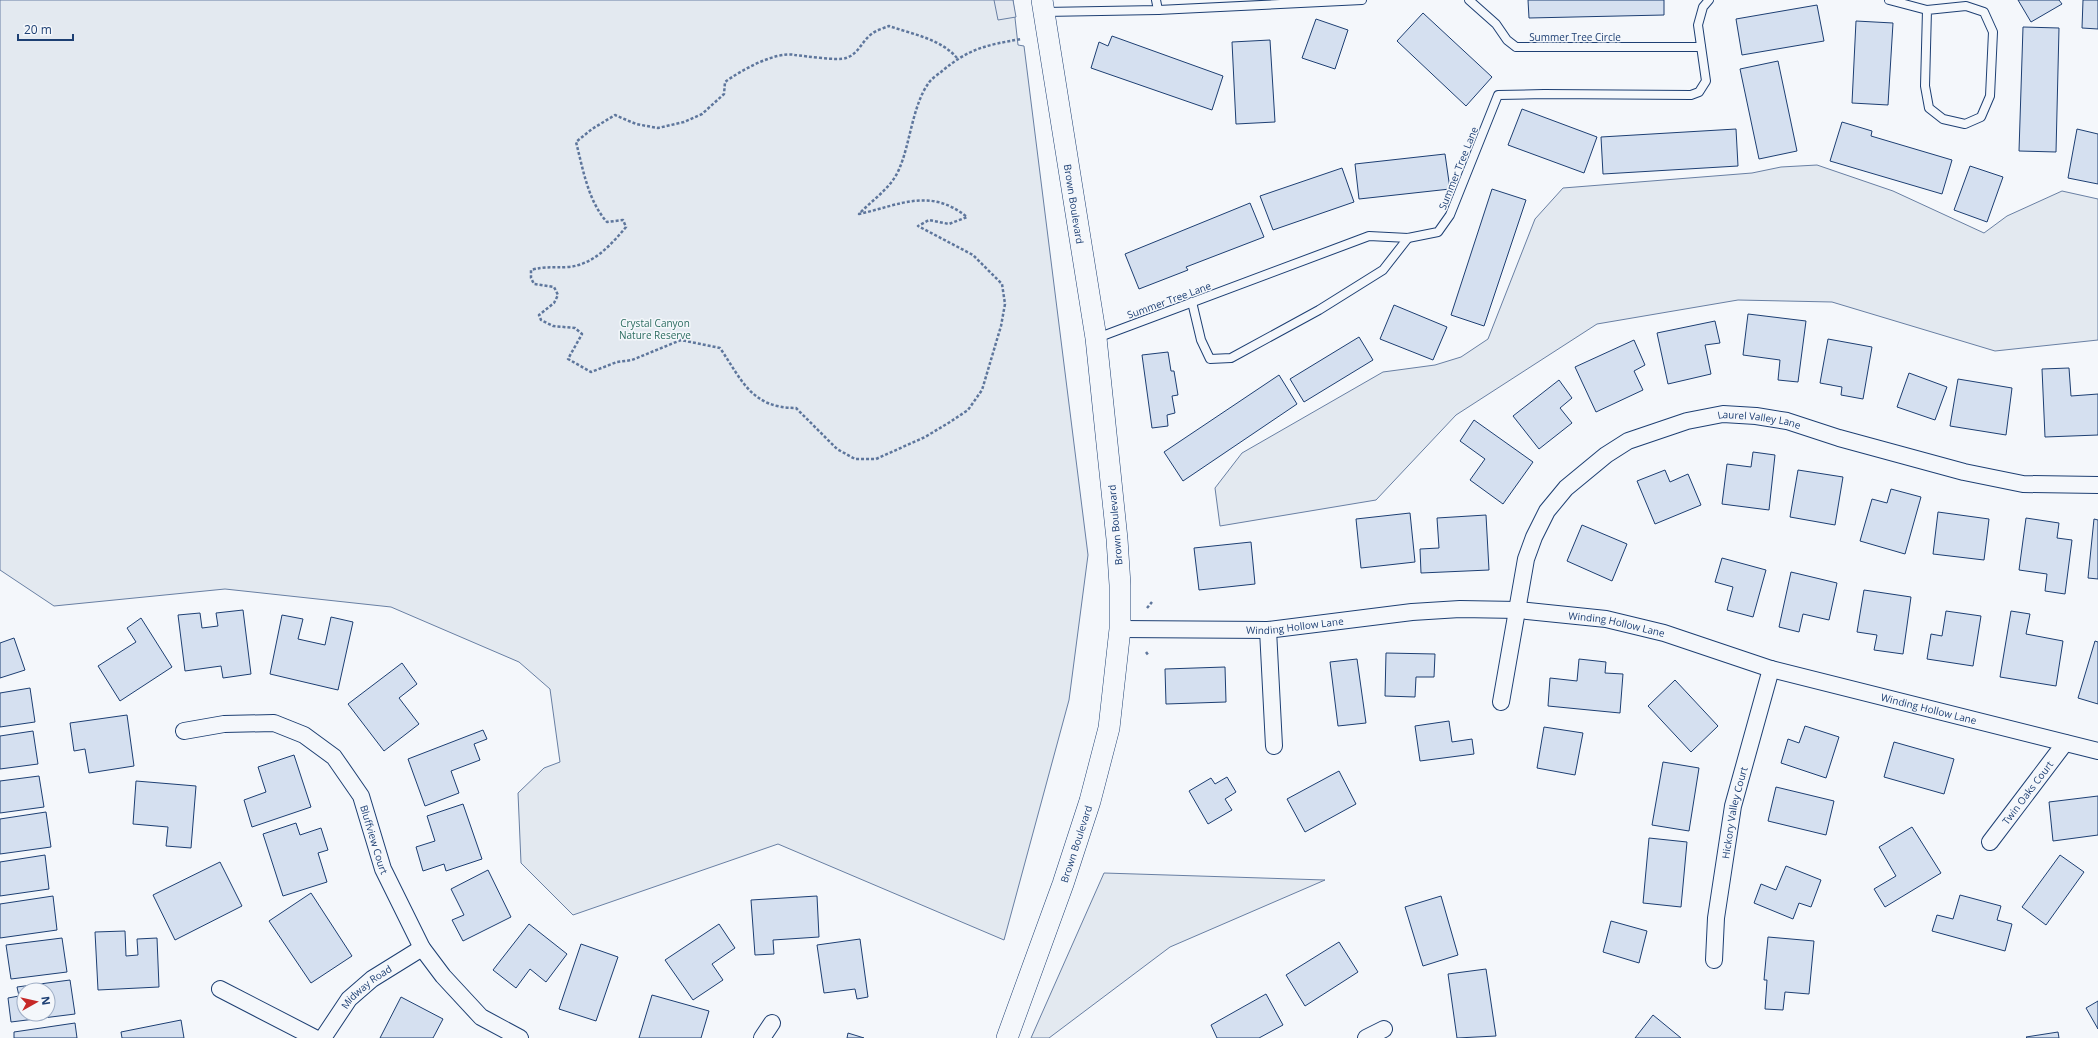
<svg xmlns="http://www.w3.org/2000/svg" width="2098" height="1038" viewBox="0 0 2098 1038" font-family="'Open Sans',sans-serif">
<rect width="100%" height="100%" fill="#f4f7fb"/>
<g fill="#e3e9f0" stroke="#687fa3">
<path d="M0,0H1013L1018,45L1024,46L1088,555L1069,700L1004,940L778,844L573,915L521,863L518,793L544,768L560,762L550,689L519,662L391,607L225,589L54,606L0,570Z"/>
<path d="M1817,165L1893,191L1984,233L2007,216L2062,191L2098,199V340L1995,351L1832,302L1738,300L1597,324L1456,415L1376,500L1220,526L1215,488L1242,453L1383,372L1435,365L1461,357L1488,339L1535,219L1563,188L1752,173L1781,167Z"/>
<path d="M1104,873L1325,880L1170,947L1049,1038H1031Z"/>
</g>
<path fill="#e3e8f0" stroke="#687fa3" d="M994,0H1013L1016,17L998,20Z"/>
<g fill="#d5e0f0" stroke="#1d3f73" fill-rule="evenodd">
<path d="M1528,0H1664V15L1529,18Z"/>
<path d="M2018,0H2059L2062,4L2031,22Z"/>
<path d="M2083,0H2098V29L2082,28Z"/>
<path d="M1817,5L1824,41L1742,55L1736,19Z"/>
<path d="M1423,13L1492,77L1466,106L1397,41Z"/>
<path d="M1316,19L1348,30L1335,69L1302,58Z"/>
<path d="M1856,21L1893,23L1888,105L1852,103Z"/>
<path d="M2023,27L2059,28L2056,152L2019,151Z"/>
<path d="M1112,36L1223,76L1212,110L1091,68L1099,42L1108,46Z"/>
<path d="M1270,40L1275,122L1236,124L1232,42Z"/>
<path d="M1778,61L1797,151L1759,159L1740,69Z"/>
<path d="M1522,109L1597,137L1584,173L1508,145Z"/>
<path d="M1842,122L1872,131L1871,136L1952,160L1942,194L1830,161Z"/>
<path d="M1736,129L1738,166L1603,174L1601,137Z"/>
<path d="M2077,129L2098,134V184L2068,178Z"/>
<path d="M1445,154L1450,189L1359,199L1355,164Z"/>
<path d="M1970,166L2003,177L1987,222L1954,210Z"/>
<path d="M1342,168L1354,202L1273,230L1260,196Z"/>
<path d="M1492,189L1526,200L1484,326L1451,315Z"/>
<path d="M1250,203L1264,237L1186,267L1188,270L1139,289L1125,254Z"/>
<path d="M1394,305L1447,327L1433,360L1380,339Z"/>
<path d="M1748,314L1806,321L1798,382L1778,380L1780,360L1743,355Z"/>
<path d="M1715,321L1720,343L1705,345L1711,374L1668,384L1657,333Z"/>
<path d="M1359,337L1373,360L1304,402L1290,379Z"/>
<path d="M1828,339L1872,347L1863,399L1841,395L1842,387L1820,383Z"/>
<path d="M1634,340L1645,365L1634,371L1643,390L1596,412L1575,367Z"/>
<path d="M1168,352L1171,371H1174L1178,395L1172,396L1175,413L1167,415L1168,426L1152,428L1142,355Z"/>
<path d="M2069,368L2071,396L2098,394V435L2045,437L2042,369Z"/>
<path d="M1909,373L1947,387L1935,420L1897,407Z"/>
<path d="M1279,375L1297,404L1183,481L1164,452Z"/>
<path d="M1958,379L2012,388L2006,435L1950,426Z"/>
<path d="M1559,380L1572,398L1560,408L1572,423L1539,449L1513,416Z"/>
<path d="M1474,420L1533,462L1503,504L1470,480L1485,459L1460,441Z"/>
<path d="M1753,452L1775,455L1769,510L1722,504L1727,464L1751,467Z"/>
<path d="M1665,470L1670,482L1688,474L1701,505L1655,524L1637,481Z"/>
<path d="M1798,470L1843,477L1835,525L1790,517Z"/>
<path d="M1891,489L1921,497L1905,554L1860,541L1872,499L1887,503Z"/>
<path d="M1938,512L1989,519L1984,560L1933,554Z"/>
<path d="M1410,513L1415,562L1361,568L1356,519Z"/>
<path d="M1486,515L1489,570L1421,573L1420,549L1439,548L1437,518Z"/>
<path d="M2026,518L2059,523L2057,538L2072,540L2065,594L2045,591L2047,574L2019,570Z"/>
<path d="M2094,519L2098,520V579L2088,578Z"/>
<path d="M1582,525L1627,544L1612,581L1567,561Z"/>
<path d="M1251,542L1255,584L1199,590L1194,548Z"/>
<path d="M1722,558L1766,570L1753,617L1727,610L1733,587L1715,582Z"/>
<path d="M1791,572L1837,583L1829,620L1803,614L1799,632L1779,627Z"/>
<path d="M1864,590L1911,597L1903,654L1874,650L1877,635L1857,632Z"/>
<path d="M243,610L251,674L223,678L221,666L185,671L178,615L200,613L202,628L218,626L216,613Z"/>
<path d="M1946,611L1981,616L1973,666L1927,659L1931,634L1942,636Z"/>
<path d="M2011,611L2030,614L2026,634L2063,641L2056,686L2000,677Z"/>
<path d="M282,615L303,619L298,639L325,645L331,617L353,622L338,690L270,674Z"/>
<path d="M141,618L172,667L120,701L98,666L136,642L127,628Z"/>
<path d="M14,638L25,670L0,678V643Z"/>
<path d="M2095,641L2098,642V704L2078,698Z"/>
<path d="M1386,653L1435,654L1434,677H1416L1415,697L1385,696Z"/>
<path d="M1357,659L1366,723L1338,726L1330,662Z"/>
<path d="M1579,659L1606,662L1605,673L1623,674L1620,713L1548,706L1550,678L1577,681Z"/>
<path d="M402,663L417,684L399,698L419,724L384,751L348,704Z"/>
<path d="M1225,667L1226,702L1166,704L1165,669Z"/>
<path d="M1675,680L1718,726L1691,752L1648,706Z"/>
<path d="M30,688L35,722L0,727V693Z"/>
<path d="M127,715L134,766L89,773L85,749L74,751L70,723Z"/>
<path d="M1449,721L1452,742L1472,739L1474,754L1420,761L1415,726Z"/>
<path d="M1805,726L1839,737L1826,778L1781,763L1788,739L1799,743Z"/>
<path d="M1544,727L1583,733L1575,775L1537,768Z"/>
<path d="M483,730L487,739L474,744L480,760L451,771L459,793L425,806L408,759Z"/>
<path d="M33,731L38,764L0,769V736Z"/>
<path d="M1894,742L1954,759L1944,794L1884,777Z"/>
<path d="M294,755L311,807L252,827L244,800L266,792L258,767Z"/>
<path d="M1663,762L1699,768L1689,831L1652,825Z"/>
<path d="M1339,771L1356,804L1305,832L1287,799Z"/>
<path d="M39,776L44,807L0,813V781Z"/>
<path d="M1227,777L1236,792L1225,799L1232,810L1208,824L1189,791L1211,778L1215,784Z"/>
<path d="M136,781L196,786L191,848L166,846L168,827L133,824Z"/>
<path d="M1776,787L1834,801L1826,835L1768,821Z"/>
<path d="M2098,796V835L2053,841L2049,802Z"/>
<path d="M463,804L482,859L446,871L444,864L423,871L416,847L435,841L427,816Z"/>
<path d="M46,812L51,847L0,854V819Z"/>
<path d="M296,823L300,835L321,828L328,850L318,853L327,882L283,896L263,834Z"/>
<path d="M1912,827L1941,873L1885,907L1874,889L1896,876L1879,847Z"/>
<path d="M1649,838L1687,842L1681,907L1643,903Z"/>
<path d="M45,855L49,889L0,896V862Z"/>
<path d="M2060,855L2084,872L2046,925L2022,907Z"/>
<path d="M220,862L242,906L175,940L153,895Z"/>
<path d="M1786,866L1821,880L1811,907L1799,903L1793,919L1754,903L1761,884L1776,890Z"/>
<path d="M488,870L511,917L463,941L452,920L464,915L451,889Z"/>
<path d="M311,893L352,956L311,983L269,921Z"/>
<path d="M1960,895L2001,906L1997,920L2012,924L2005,951L1932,931L1937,915L1953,919Z"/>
<path d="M53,896L57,930L0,938V904Z"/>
<path d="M817,896L819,937L773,940L774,954L755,955L751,900Z"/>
<path d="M1441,896L1458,955L1423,966L1405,907Z"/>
<path d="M1611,921L1647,931L1639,963L1603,952Z"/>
<path d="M529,924L567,954L546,982L530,969L516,988L493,970Z"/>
<path d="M719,924L735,948L712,964L723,980L693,1000L665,960Z"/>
<path d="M125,931L126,956L138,955L137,939L157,938L159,987L98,990L95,932Z"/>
<path d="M1768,937L1814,941L1809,994L1785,992L1783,1010L1765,1009L1767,980H1764Z"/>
<path d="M62,938L67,972L11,979L6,945Z"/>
<path d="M860,939L868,997L857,999L855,989L824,993L817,945Z"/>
<path d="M1339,942L1358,972L1305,1006L1286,975Z"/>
<path d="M581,944L618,957L596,1021L559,1009Z"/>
<path d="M1486,969L1496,1036L1457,1038L1448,974Z"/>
<path d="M70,980L75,1014L11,1022L8,998L19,996L17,987ZM24,990H48V1014H24Z"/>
<path d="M1266,994L1283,1025L1259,1038H1217L1211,1025Z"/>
<path d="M652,995L709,1011L701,1038H639Z"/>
<path d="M401,997L443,1019L433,1038H380Z"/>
<path d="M2098,1001V1029L2086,1008Z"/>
<path d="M1653,1015L1681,1038H1635Z"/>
<path d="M181,1020L184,1038H122L121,1032Z"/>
<path d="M75,1023L77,1038H14V1032Z"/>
<path d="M2058,1032L2059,1038H2027L2026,1037Z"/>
<path d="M848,1033L864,1038H847Z"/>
</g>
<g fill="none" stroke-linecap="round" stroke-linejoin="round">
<defs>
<g id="service">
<path d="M1156,0L1158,10"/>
<path d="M1469,0L1496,24L1507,40L1516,47H1701"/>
<path d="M1889,0L1927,10L1966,6L1984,12L1993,32L1990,96L1981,117L1965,124L1943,119L1929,108L1925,86L1927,10"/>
<path d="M1044,12L1158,10L1362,0"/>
<path d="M1192,302L1201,340L1210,359L1231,358L1319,310L1383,270L1408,238"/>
<path d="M1097,338L1369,236L1408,238L1438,232L1450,215L1498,95L1544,94L1691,95L1699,92L1706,81L1698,25L1703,7L1709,0"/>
</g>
<g id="minor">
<path id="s1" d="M1120,629L1268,630L1412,612L1460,609L1518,610L1606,619L1664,633L1771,669L2098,751"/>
<path d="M1268,630L1274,746"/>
<path id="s2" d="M1501,702L1526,559L1534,537L1547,511L1566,488L1606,455L1628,441L1687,421L1723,414L1756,416L1787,421L1839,438L1964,472L2023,484L2098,485"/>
<path id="s3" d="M184,731L224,724L274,723L304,735L334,757L361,796L383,869L422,948L443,976L481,1017L520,1038"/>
<path id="s4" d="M1990,842L2065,743"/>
<path id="s5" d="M1714,960L1716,918L1733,806L1771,669"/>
<path d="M220,989L315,1038"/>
<path id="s6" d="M323,1038L349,999L372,979L422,948"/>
<path d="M762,1038L772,1023"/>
<path d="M1366,1038L1384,1029"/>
</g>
<g id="tertiary">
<path id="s7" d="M1007,1038L1063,884L1090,801L1109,728L1120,629V585L1117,539L1096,338L1042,0"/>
</g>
</defs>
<use href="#service" stroke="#1d3f73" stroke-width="10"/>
<use href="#minor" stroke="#1d3f73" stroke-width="18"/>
<use href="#tertiary" stroke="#1d3f73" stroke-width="22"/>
<g stroke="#5e769c" stroke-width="2.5" stroke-dasharray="3 2" stroke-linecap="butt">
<path d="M957,58C941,39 912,34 889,26C884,28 877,30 873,33C862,40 859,54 846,58C838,61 805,56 795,55C775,51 740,71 725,82L724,94L702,114L684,122L658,128L636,124L615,115L592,129L576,142C583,169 588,201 607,222L623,220L626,227C611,245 593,265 568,267C553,268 546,266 531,270V278L534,284L554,287L558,295L554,303L539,315L541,320L553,326L575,328L582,334L568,359L591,372L617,362L632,360L681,340L720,348C742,380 751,408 796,408L837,449L855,459H876L925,437L950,422L968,410L982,390L1001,326L1005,304L1002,284L973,255L918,226L929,220L949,224L967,217C930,187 900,205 859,214C873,199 892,188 900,167C910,143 913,105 928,84C931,79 937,75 941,72C969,48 987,45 1021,39"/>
<path d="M1147,608L1152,602"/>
<path d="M1146,652L1149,656"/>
</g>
<use href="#service" stroke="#f4f7fb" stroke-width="8"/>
<use href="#minor" stroke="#f4f7fb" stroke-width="16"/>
<use href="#tertiary" stroke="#f4f7fb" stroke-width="21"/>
</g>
<g text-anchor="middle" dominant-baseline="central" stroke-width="3" stroke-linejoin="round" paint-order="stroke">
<g font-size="10" fill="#1d3f73" stroke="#f4f7fb">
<text x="1575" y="37">Summer Tree Circle</text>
<text transform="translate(1458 168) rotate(-68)">Summer Tree Lane</text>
<text transform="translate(1074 204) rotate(81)">Brown Boulevard</text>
<text transform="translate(1169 300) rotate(-20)">Summer Tree Lane</text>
<text stroke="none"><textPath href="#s2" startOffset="441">Laurel Valley Lane</textPath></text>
<text transform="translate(1115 525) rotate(-95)">Brown Boulevard</text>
<text stroke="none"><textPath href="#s1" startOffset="175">Winding Hollow Lane</textPath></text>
<text stroke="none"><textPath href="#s1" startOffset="499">Winding Hollow Lane</textPath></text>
<text stroke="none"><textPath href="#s1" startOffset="823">Winding Hollow Lane</textPath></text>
<text stroke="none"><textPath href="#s4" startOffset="62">Twin Oaks Court</textPath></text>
<text stroke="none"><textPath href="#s5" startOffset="149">Hickory Valley Court</textPath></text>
<text stroke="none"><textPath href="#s3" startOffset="253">Bluffview Court</textPath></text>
<text stroke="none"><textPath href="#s7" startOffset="206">Brown Boulevard</textPath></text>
<text stroke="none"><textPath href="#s6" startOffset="68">Midway Road</textPath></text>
</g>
<g font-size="10" fill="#2c6c60" stroke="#f4f7fb">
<text x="655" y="323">Crystal Canyon<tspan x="655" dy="12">Nature Reserve</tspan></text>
</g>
</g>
<g transform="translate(36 1002) rotate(82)"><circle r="19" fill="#f4f7fb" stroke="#9eadc5"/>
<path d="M0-3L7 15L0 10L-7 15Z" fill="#c62828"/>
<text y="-6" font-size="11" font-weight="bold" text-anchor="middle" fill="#1d3f73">N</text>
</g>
<path d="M18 34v6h55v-6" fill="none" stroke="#1d3f73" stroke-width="2"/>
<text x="24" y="34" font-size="12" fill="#1d3f73" stroke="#f4f7fb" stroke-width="3" paint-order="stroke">20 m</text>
</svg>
